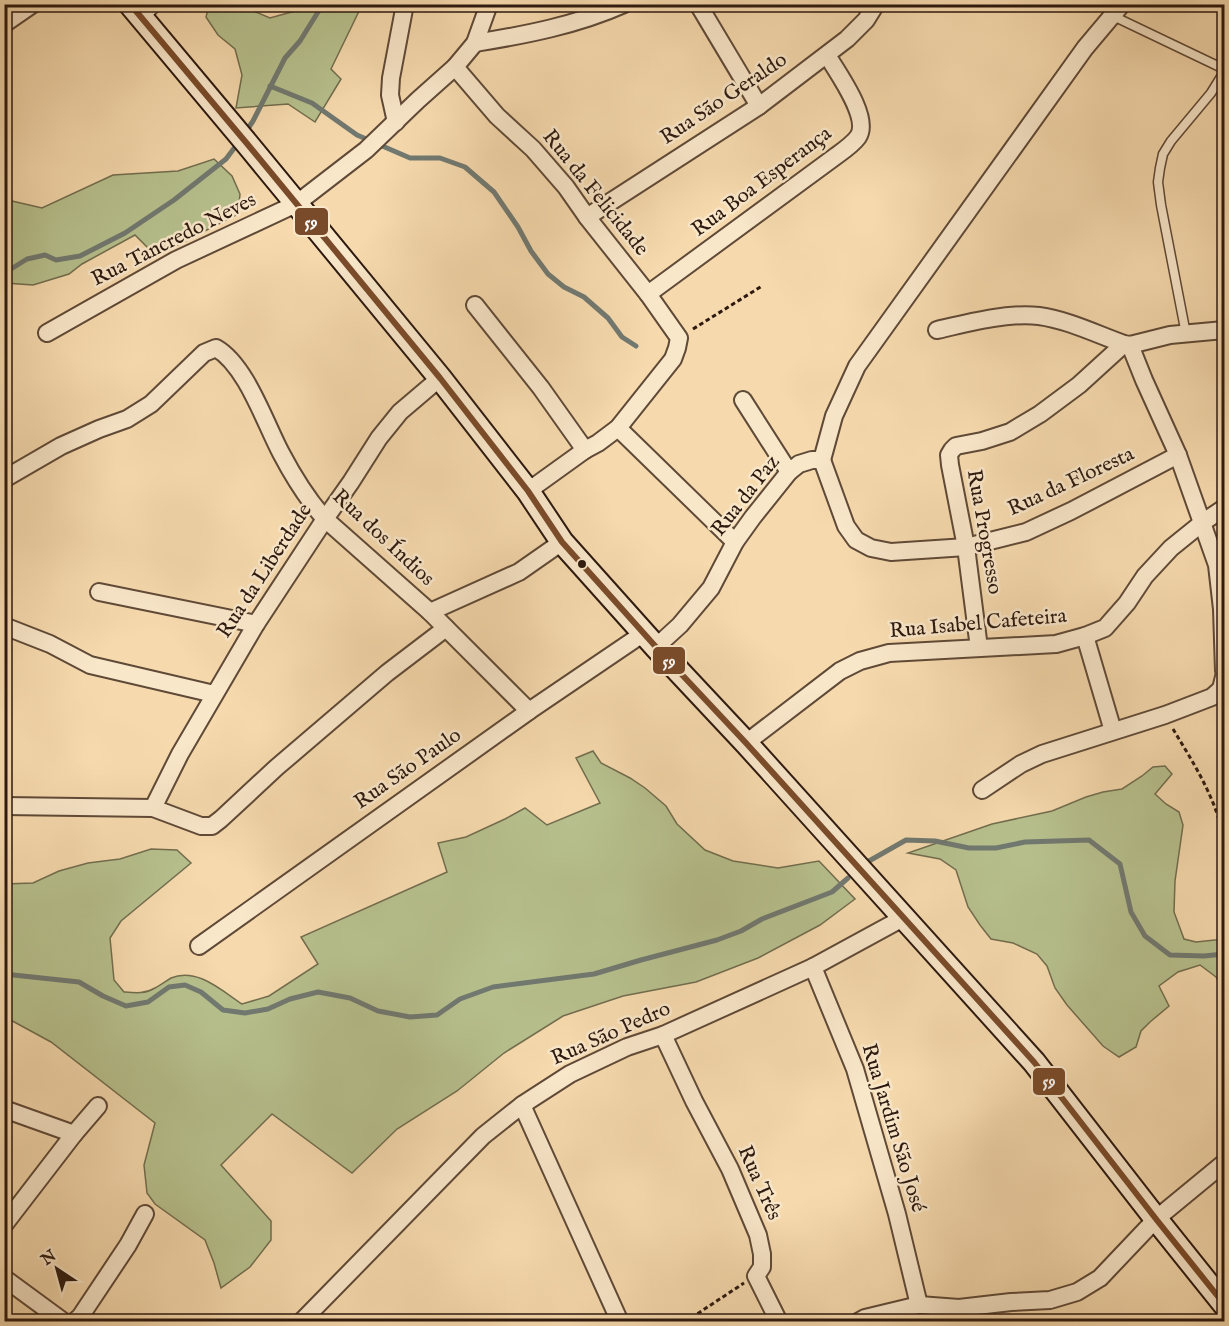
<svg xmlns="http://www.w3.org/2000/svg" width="1229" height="1326" viewBox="0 0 1229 1326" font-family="'IM FELL English',serif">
<rect width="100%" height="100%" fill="#f6daae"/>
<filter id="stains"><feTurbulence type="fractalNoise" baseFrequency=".00333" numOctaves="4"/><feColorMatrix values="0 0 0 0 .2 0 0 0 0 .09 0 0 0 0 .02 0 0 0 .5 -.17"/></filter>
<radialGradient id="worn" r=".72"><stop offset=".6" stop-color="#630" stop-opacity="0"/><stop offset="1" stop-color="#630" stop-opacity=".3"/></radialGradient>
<g fill="#b7c18e" stroke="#726d4e" stroke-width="1.5">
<path d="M209,5H239L270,18L295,11L299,5H362L331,69L341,79L315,122L288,104L236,108L242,75L235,49L218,35L206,17Z"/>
<path d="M214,159L232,176L240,194L238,214L156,256L135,235L82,264L69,274L33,285L5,283V192L12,201L42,208L113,175L178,171Z"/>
<path d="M593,751L601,763L630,778L645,788L666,806L677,824L705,850L733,861L778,868L819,861L855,899L820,925L758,958L696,982L623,996L563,1016L504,1053L457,1091L397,1129L352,1173L272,1114L221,1165L271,1221V1240L250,1267L221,1288L214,1263L205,1240L155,1204L147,1193L144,1165L155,1123L51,1042L5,1017V884L33,883L59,871L88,863L120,859L151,849L177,850L191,863L121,921L110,938L114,980L124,992C136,993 145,994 155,988C161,985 166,981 171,978C197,967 222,991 242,1004L269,996L318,964L301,937L447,872L438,843L466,837L505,819L525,808L547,825L600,803L576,758Z"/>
<path d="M1165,766L1172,774L1155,794L1166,804L1179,812L1183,825L1175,881L1174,912L1184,939L1196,942L1224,939V989L1216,977L1200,965L1178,972L1159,986L1169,1006L1150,1022L1141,1031L1136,1047L1119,1057L1103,1046L1067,1005L1055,988L1047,966L1037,954L1013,943L991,939L980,925L968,907L956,870L940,859L908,853L992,824L1052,811L1086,797L1103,792L1122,789L1142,776L1153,767Z"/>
</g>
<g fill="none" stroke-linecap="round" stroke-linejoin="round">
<g stroke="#717971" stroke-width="5">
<path d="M270,86L312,103L357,135L410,158H440L465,167L494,192L518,227L531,251L548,274L564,287L584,297L608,318L622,337L636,346"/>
<path d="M245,133L253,121L285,58L300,41L323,4"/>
<path d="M4,268L11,269L27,259L45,255L56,260L80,256L125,233L174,200L226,159L238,143"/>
<path d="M869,861L906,840L935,841L969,848H996L1025,842L1089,840L1120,864L1131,912L1145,936L1170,955L1204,956L1224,954"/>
<path d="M4,974L79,982L103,996L126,1006L148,1002L169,987L185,985L201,992L223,1010L245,1013L268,1009L290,999L318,992L350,998L378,1011L410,1017L437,1015L460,999L493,987L594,974L641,960L717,940L741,931L762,919L832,892L848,878"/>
</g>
<defs>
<g id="lane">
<path d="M1113,16L1224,69"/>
<path d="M1186,334L1161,205L1158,182L1160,168L1163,154L1171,141L1211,93L1224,72"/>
</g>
<g id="street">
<path d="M698,4L759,106"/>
<path d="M140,16L153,4"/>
<path d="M4,24L33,4"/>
<path d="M475,43C525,35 577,25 624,4"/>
<path d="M455,67L497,116L533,149L566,187L587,217L648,294L679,338L677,348L673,359L618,428L598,443L585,450L528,491"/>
<path d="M396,122L390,95L391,78L405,4"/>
<path d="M587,217L759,106L847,39L866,20L876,4"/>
<path d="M648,294L836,156C843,151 853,144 858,137C871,118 837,72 827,55"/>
<path d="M475,305L541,388L585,450"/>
<path d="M937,330C967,323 1009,312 1039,316C1068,320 1096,334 1124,344L1130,345L1170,335L1224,330"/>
<path d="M47,333L176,260L296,204L366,150L418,100L455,67L475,43L489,4"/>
<path d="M1130,345L1144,380L1178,455L1217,565L1222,609L1224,671"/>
<path d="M743,400L789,472"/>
<path d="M618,428L735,542"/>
<path d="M822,460L846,526L856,540L871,548L891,552L966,547L1026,532L1071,511L1178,455"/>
<path d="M4,479L61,446L99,429L127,419L151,404L204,353L216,348C246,365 265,423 281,453C292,474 309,501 325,519L430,612L529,711"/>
<path d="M99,592L256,624"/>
<path d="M430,612L519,572L562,542"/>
<path d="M4,626L50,644L90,665L214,694"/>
<path d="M1085,636L1113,731"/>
<path d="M656,647L680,625L711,588L735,542L753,517L789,472L799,464L812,460H822L834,416L857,366L1085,48L1122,4"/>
<path d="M979,648L966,547L950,465L949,455L952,450L956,446L982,441L1010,432L1040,414L1079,385L1124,344"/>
<path d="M746,743L840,671L860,661L889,653L1056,644L1085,636L1105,628L1127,603L1145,576L1171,548L1202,523L1224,508"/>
<path d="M982,790L1021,764L1042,754L1165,715L1212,697L1221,689L1224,677"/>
<path d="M4,806L153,808L201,826H212L221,819L277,767L387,673L446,628"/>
<path d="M153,808L180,754L256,624L325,519L351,482L379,438L400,412L440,378"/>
<path d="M199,946L529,711L644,633"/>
<path d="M813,967L855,1069L897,1214L919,1305"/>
<path d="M663,1035L694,1101L730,1169L758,1235L762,1254V1267L756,1276L779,1322"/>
<path d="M522,1105L620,1322"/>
<path d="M4,1109L74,1134"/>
<path d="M4,1225L74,1134L98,1106"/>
<path d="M4,1278L64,1322"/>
<path d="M74,1322L80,1317L128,1245L145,1214"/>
<path d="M301,1322L483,1136L522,1105L570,1074L627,1047L663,1035L813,967L903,918"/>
<path d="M858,1322L865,1318L919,1305L959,1308L1011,1302L1050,1300L1077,1292L1100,1278L1156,1219L1224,1163"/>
</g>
<path id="secondary" d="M130,4L249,146L440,378L528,491L562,542L656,647L746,743L1034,1062L1156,1219L1224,1304"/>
</defs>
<use href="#lane" stroke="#5f4937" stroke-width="11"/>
<use href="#street" stroke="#5f4937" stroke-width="20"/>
<use href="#secondary" stroke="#2d190f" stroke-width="26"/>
<g stroke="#2d190f" stroke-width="3" stroke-dasharray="4.5 3" stroke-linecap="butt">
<path d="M693,329L762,286"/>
<path d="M1173,729C1194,764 1218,801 1224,842"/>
<path d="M685,1322L744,1283"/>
</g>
<use href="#lane" stroke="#f9e7ca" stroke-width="8"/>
<use href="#street" stroke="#f9e7ca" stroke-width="16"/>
<use href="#secondary" stroke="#f9e7ca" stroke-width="22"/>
<defs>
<path id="bus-1" d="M130,4L249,146L440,378L528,491L562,542L656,647L746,743L1034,1062L1156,1219L1224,1304"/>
</defs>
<use href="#bus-1" stroke="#f9e7ca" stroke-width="10"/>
<use href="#bus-1" stroke="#7a4b2a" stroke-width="6"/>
</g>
<circle fill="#2d190f" stroke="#f9e7ca" stroke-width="2" cx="582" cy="564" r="5"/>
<g text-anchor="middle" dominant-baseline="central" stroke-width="5" stroke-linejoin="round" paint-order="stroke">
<g font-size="21" fill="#2d190f" stroke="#f9e7ca">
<text transform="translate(724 99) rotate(-34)">Rua São Geraldo</text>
<text transform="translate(762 182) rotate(-37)">Rua Boa Esperança</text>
<text transform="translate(595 193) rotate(51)">Rua da Felicidade</text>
<text transform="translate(174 240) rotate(-27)">Rua Tancredo Neves</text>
<text transform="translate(1071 482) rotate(-25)">Rua da Floresta</text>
<text transform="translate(746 496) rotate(-52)">Rua da Paz</text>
<text transform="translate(984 532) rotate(80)">Rua Progresso</text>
<text transform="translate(383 538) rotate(43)">Rua dos Índios</text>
<text transform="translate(265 571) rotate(-57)">Rua da Liberdade</text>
<text transform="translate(978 624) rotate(-5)">Rua Isabel Cafeteira</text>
<text transform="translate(408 769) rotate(-35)">Rua São Paulo</text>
<text transform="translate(611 1034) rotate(-24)">Rua São Pedro</text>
<text transform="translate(893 1128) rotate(73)">Rua Jardim São José</text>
<text transform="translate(759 1183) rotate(66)">Rua Três</text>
</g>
</g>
<g stroke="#f9e7ca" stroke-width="2">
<rect x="294" y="207" width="35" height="29" rx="6" fill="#7a4b2a"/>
<rect x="652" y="646" width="34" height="29" rx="6" fill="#7a4b2a"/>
<rect x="1032" y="1067" width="34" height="29" rx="6" fill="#7a4b2a"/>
</g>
<g font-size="16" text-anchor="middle" font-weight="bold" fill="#fff">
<text x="311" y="228">59</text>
<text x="669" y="667">59</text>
<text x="1049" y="1087">59</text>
</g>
<rect width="1229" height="1326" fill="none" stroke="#f6daae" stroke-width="24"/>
<rect x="6" y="6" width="1217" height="1314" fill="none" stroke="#2d190f" stroke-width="3"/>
<rect x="12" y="12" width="1205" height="1302" fill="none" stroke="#2d190f" stroke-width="1.5"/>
<g transform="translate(57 1269) rotate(324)" stroke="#f9e7ca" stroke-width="4.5" paint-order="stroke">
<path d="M0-4.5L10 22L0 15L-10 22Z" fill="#2d190f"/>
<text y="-9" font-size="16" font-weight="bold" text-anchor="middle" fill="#2d190f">N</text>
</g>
<rect width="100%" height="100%" filter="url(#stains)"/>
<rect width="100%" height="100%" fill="url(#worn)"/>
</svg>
